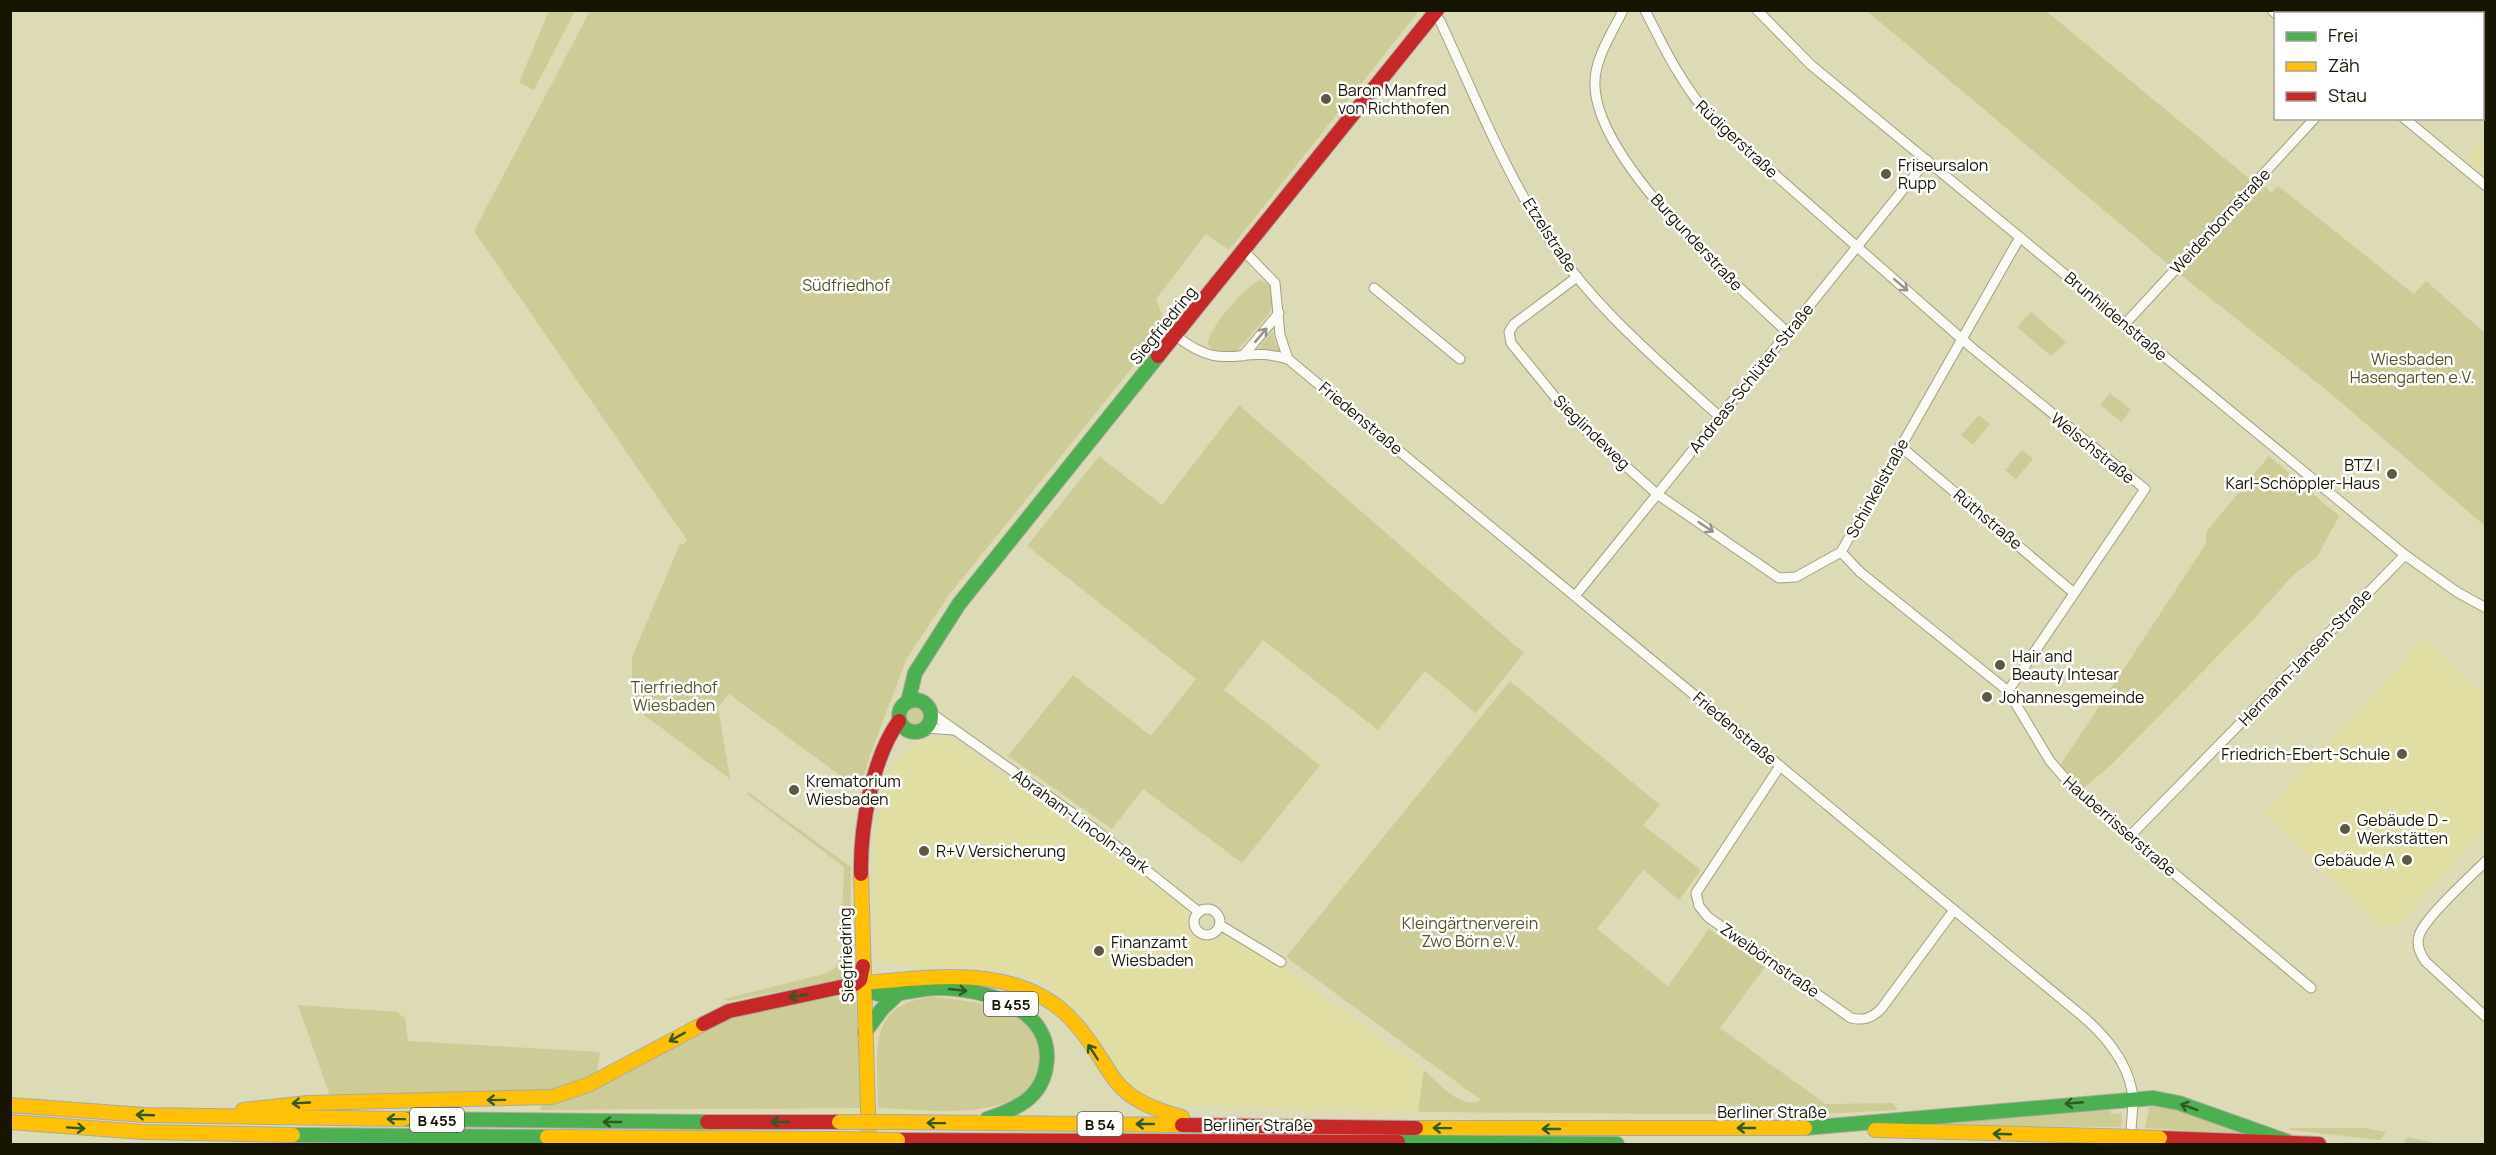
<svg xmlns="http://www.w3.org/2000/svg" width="2496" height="1155" viewBox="0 0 2496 1155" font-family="Manrope,sans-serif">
<rect width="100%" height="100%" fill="#dddbb6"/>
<g fill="#e1dea4">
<path d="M2434,10L2485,11V76L2483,73L2482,14L2431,13Z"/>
<path d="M2485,136V174L2467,158Z"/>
<path d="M2424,639L2485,696V828L2401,922L2383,928L2264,813Z"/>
<path d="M938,737L951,738L1180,904L1186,910L1188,927L1195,938L1206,942L1229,937L1293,974L1424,1070L1418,1112L1178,1105L1155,1101L1139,1093L1127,1082L1079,1012L1041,981L1013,972L982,969L881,963L875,952L873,872L876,828L885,782L898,756L920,742Z"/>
</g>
<g fill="#cecc96">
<path d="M549,11H575L534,90L519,82Z"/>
<path d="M590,11V10L1419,11L1229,250L1206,234L1156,299L1166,326L949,595L907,658L870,755L860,790L729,694L718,707L730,779L632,706V657L680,544L683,545L687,540L474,231Z"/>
<path d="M1867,11H2046L2262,189L2265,186L2271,193L2278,186L2414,294L2426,281L2485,333V526L2329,392L2182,276Z"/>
<path d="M1261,280L1271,286L1275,301L1268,315L1237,351L1215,353L1208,344C1207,330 1248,282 1261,280Z"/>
<path d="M2031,312L2066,342L2051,356L2017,327Z"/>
<path d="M1273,331L1274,340L1280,352L1257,350Z"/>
<path d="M2110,393L2131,410L2121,422L2100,405Z"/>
<path d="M1239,405L1524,653L1476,713L1425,671L1378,730L1263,640L1224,690L1320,765L1242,863L1143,789L1112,829L1008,756L1073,675L1151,736L1196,679L1027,546L1099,456L1162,505Z"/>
<path d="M1979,415L1990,424L1973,445L1961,435Z"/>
<path d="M2022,450L2033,459L2016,479L2005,470Z"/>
<path d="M2269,456L2339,516L2317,557L2293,575L2253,620L2112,764L2084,788L2059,767L2206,544V532Z"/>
<path d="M1510,681L1660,805L1643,825L1701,870L1679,900L1643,870L1597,929L1668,986L1709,929L1765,967L1720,1028L1826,1104L1892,1103L1898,1110L1801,1115L1418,1112L1424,1070C1438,1082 1461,1111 1481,1100L1286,957Z"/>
<circle cx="915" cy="716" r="9"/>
<path d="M748,792L851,867L850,978L729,1001L724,999L827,973L836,967L840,958L844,867L747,794Z"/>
<path d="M845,997L856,1002L863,1108L540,1110L542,1104C639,1059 736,1000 845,997Z"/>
<path d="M934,997C974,1001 1053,1009 1038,1068C1035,1081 1026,1094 1014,1099C974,1118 921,1109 878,1108C878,1054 864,1003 934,997Z"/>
<path d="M298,1005L397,1012L405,1018L408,1041L600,1052L596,1078L543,1095L330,1096Z"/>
<path d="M2150,1103L2165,1106L2251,1135L2145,1128Z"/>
<path d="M2110,1104L2111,1114L2122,1113L2121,1127L1906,1126Z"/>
<path d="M2290,1128H2364L2386,1132L2380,1140L2290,1130Z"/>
<path d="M2408,1137L2440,1144H2406L2404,1140Z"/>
</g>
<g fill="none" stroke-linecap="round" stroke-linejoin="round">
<defs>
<g id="street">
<path d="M1623,10C1612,34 1593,60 1595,87C1599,164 1733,281 1788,333"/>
<path d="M1645,10C1665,50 1683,87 1713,120L1971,347L2145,489L2008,691"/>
<path d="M1757,10L1811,65L2405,555L2457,592L2486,608"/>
<path d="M2272,10L2276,14"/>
<path d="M1434,14L1440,21C1472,89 1500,161 1540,225C1585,300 1656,359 1720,417"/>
<path d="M2413,14L2416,10"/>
<path d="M2404,118L2486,186"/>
<path d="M1244,251L1275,283L1280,335L1288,359"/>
<path d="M1577,277L1514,324L1509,332L1511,343L1572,418L1657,494L1779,578L1796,577L1841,552L2020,237"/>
<path d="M1374,288L1460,359"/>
<path d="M2125,324L2315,118"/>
<path d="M1176,336C1226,375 1239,344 1288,359L2081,1015C2103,1033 2127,1061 2132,1091C2134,1103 2132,1116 2131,1129"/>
<path d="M1243,356L1279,313"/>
<path d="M1900,446L2074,593"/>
<path d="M1841,552L1860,572L2008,691L2050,761L2077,792L2311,988"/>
<path d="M1575,596L1927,160"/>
<path d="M931,713L1092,827L1199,912"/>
<path d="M926,728L953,730"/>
<path d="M1780,766L1696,893L1699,906L1708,917L1851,1018C1864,1021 1872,1018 1881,1009L1954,910"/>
<path d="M2130,836L2405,555"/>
<path d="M2486,861C2472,875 2423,919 2419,936C2416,946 2420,954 2426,962L2486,1017"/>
<circle cx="1207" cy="922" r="13"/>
<path d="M1220,925L1281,962"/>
</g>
<g id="fast">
<circle cx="915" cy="716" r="16"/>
<path d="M908,702L915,673L959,604L1158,356"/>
<path d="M864,983L870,991L878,994C898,996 918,988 938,988C983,988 1056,1008 1046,1067C1041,1099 1014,1110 987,1119"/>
<path d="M865,1032L882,1009L900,992"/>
<path d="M404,1119L707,1122"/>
<path d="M1805,1128L2153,1098L2179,1103L2289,1142"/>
<path d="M293,1135L547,1137"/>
<path d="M1398,1142L1500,1143"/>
<path d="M1500,1143L1617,1144"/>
</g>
<g id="slow">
<path d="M861,874L869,1144"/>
<path d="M864,983C933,977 1021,963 1073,1021C1119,1072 1103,1096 1182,1117"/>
<path d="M10,1105L144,1115L404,1119"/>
<path d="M243,1110L308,1103L552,1097L588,1085L703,1024"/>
<path d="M10,1122L143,1132L293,1135"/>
<path d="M898,1122L1182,1125"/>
<path d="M1416,1128H1805"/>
<path d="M1875,1130L2103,1136"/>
<path d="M547,1137L839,1139"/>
</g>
<g id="jam">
<path d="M1158,356L1437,10"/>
<path d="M861,874C860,828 872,758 899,721"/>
<path d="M703,1024L729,1011L855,984L860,980L863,966"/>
<path d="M707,1122H839"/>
<path d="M1182,1125L1416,1128"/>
<path d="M2160,1138L2319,1144"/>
<path d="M898,1140L1398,1142"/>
</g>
</defs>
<use href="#street" stroke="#a19f82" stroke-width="11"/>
<use href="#fast" stroke="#aba9a3" stroke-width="16"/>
<use href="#slow" stroke="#aba9a3" stroke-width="16"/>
<use href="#jam" stroke="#aba9a3" stroke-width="16"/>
<use href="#street" stroke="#fafaf4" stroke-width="9"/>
<use href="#fast" stroke="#4caf50" stroke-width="14"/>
<use href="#slow" stroke="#ffc107" stroke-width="14"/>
<use href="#jam" stroke="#c62828" stroke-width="14"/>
<defs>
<g id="slow-bridge">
<path d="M839,1122H898"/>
<path d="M2103,1136L2160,1138"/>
<path d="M839,1139L898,1140"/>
</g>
</defs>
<use href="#slow-bridge" stroke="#aba9a3" stroke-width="16" stroke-linecap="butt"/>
<use href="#slow-bridge" stroke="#ffc107" stroke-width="14"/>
</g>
<defs><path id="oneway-shaft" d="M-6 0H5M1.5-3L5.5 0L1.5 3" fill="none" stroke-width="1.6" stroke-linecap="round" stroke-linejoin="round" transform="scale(1.5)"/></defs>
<g stroke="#939386">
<use href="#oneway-shaft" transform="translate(1901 285) rotate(41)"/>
<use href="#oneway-shaft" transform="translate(1261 335) rotate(-50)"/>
<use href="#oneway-shaft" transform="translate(1706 527) rotate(34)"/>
</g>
<g stroke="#2e5a24">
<use href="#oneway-shaft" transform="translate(958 990) rotate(6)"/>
<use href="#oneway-shaft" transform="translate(798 996) rotate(169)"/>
<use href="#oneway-shaft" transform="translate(677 1037) rotate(151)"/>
<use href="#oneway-shaft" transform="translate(1093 1052) rotate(-123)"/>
<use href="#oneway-shaft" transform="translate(496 1100) rotate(179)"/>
<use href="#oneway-shaft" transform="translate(301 1103) rotate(177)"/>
<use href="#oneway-shaft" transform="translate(2074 1103) rotate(175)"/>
<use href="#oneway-shaft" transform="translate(2189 1107) rotate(-160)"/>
<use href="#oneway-shaft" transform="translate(145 1115) rotate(-178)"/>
<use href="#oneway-shaft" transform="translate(396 1119) rotate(-179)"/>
<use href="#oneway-shaft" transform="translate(612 1122) rotate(180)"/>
<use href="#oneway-shaft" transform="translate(780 1122) rotate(180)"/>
<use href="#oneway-shaft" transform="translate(936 1123) rotate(-179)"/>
<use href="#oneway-shaft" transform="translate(1145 1124) rotate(-180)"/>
<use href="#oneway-shaft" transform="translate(76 1128) rotate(4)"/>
<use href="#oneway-shaft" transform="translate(1442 1128) rotate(-179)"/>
<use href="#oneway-shaft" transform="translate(1746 1128) rotate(180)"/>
<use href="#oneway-shaft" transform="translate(1551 1129) rotate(180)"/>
<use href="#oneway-shaft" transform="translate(2002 1134) rotate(-178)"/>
</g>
<g fill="#5c5a40" stroke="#fff" stroke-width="2">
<circle cx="1326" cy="99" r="6"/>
<circle cx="1886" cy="174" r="6"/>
<circle cx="2392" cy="474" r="6"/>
<circle cx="2000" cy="665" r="6"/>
<circle cx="1987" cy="697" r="6"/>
<circle cx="2402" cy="754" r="6"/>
<circle cx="794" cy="790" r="6"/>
<circle cx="2345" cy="829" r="6"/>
<circle cx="924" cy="851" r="6"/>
<circle cx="2407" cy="860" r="6"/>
<circle cx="1099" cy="951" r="6"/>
</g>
<g text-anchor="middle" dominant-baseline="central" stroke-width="5" stroke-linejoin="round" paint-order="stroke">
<g fill="#fff" stroke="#5c5b4c" stroke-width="1.5">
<rect x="984" y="992" width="54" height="24" rx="4.5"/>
<rect x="410" y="1108" width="54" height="24" rx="4.5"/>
<rect x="1077.5" y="1112" width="45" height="24" rx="4.5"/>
</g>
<g font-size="15" font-weight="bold" fill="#161500">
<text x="1011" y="1004">B 455</text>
<text x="437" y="1120">B 455</text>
<text x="1100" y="1124">B 54</text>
</g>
<g font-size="16" fill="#161500" stroke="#fff" text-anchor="start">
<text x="1338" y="90">Baron Manfred<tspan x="1338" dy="18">von Richthofen</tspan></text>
<text x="1898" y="165">Friseursalon<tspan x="1898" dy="18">Rupp</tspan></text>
<text x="2380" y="465" text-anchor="end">BTZ I<tspan x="2380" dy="18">Karl-Schöppler-Haus</tspan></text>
<text x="2012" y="656">Hair and<tspan x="2012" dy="18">Beauty Intesar</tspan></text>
<text x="1999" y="697">Johannesgemeinde</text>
<text x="2390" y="754" text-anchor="end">Friedrich-Ebert-Schule</text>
<text x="806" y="781">Krematorium<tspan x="806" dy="18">Wiesbaden</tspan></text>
<text x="2357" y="820">Gebäude D -<tspan x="2357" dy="18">Werkstätten</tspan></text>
<text x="936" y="851">R+V Versicherung</text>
<text x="2395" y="860" text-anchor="end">Gebäude A</text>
<text x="1111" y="942">Finanzamt<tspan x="1111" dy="18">Wiesbaden</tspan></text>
</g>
<g font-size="16" fill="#161500" stroke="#fff">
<text transform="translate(1737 139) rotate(43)">Rüdigerstraße</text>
<text transform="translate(2220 221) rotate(-47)">Weidenbornstraße</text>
<text transform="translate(1550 235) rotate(57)">Etzelstraße</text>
<text transform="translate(1697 242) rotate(47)">Burgunderstraße</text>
<text transform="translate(2116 316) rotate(40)">Brunhildenstraße</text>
<text transform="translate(1163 325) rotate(-51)">Siegfriedring</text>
<text transform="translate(1751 378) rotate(-51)">Andreas-Schlüter-Straße</text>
<text transform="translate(1361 418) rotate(40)">Friedenstraße</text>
<text transform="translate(1592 432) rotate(44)">Sieglindeweg</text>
<text transform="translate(2093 448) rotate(39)">Welschstraße</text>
<text transform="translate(1877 488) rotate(-61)">Schinkelstraße</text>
<text transform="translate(1988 519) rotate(40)">Rüthstraße</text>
<text transform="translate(2305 657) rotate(-46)">Hermann-Jansen-Straße</text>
<text transform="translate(1735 728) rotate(40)">Friedenstraße</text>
<text transform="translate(1081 821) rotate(36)">Abraham-Lincoln-Park</text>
<text transform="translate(2120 826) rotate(41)">Hauberrisserstraße</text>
<text transform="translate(846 955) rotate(-92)">Siegfriedring</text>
<text transform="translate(1770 960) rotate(35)">Zweibörnstraße</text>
<text x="1772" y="1112">Berliner Straße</text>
<text x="1258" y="1125">Berliner Straße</text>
</g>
<g font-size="16" fill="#575428" stroke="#fff">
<text x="846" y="285">Südfriedhof</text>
<text x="2412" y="359">Wiesbaden<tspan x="2412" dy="18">Hasengarten e.V.</tspan></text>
<text x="674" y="687">Tierfriedhof<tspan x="674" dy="18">Wiesbaden</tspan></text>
<text x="1470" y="923">Kleingärtnerverein<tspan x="1470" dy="18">Zwo Börn e.V.</tspan></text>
</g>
</g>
<rect width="2496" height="1155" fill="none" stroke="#161500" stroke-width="24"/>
<rect x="2274" y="12" width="210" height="108" fill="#ffffff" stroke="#a2a199" stroke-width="1.5"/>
<rect x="2286" y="32" width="30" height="9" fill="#4caf50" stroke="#a2a199" stroke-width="1.5"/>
<text x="2328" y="42" font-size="18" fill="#161500">Frei</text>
<rect x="2286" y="62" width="30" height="9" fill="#ffc107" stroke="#a2a199" stroke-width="1.5"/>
<text x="2328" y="72" font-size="18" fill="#161500">Zäh</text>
<rect x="2286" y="92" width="30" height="9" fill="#c62828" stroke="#a2a199" stroke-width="1.5"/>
<text x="2328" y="102" font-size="18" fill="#161500">Stau</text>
</svg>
